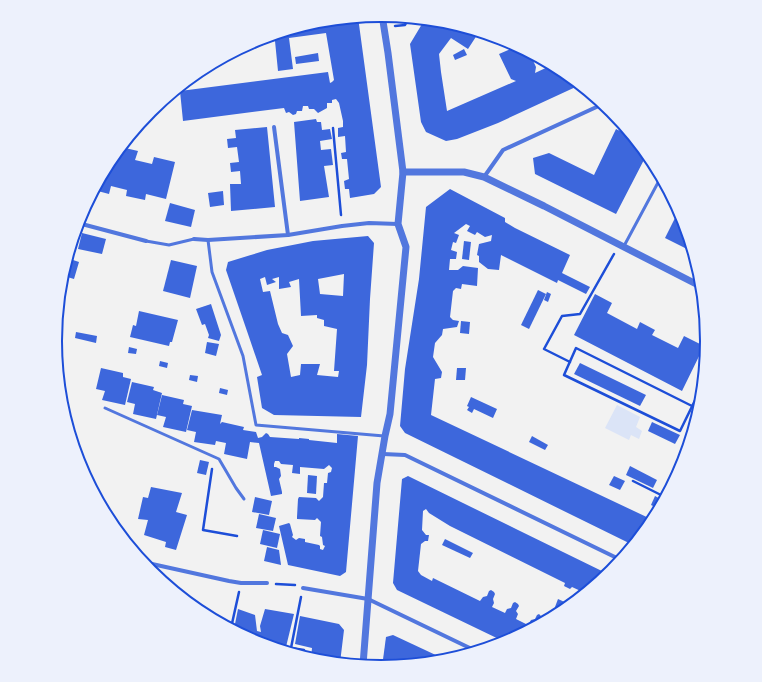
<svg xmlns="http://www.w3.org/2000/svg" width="762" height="682" viewBox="0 0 762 682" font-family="'Fira Sans',sans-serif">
<rect width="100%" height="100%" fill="#f2f2f2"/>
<path fill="#dbe4f7" d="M617,405L640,417L636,427L642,431L639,439L631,435L629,440L605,428Z"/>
<g fill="#3d67dc" fill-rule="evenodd">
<path d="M358,17L381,187L374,194L350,198L349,189H345L344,181L349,179L347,159H342L341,153L346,152L345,136L338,137V128L343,127V121L339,103L336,99L332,100V103H327V108L318,113L314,109H309L308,106H303L302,111H297L296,114L293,115L289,112L286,113L284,108L183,121L180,91L328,72L330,83L332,82L334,80L326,33L289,38L293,69L278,71L275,41L247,45L256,40L318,21Z"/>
<path d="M425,19L445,21L479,32L468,49L451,38L439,54L441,72L447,111L516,81L511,79L499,54L518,46L529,52L536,67L535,73L552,65L562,70L580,85L498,123L457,139L446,141L426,132L421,122L410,44Z"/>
<path d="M464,49L467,55L455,60L453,55Z"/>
<path d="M318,53L319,61L296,64L295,57Z"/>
<path d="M316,119L317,122H321L322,130L330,129L332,139L320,141L321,150L331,149L333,165L324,166L329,197L300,201L294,122Z"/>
<path d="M267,127L275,207L231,211L230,184H241L240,171L231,172L230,163L239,162L237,147L228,148L227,139L236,138L235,130Z"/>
<path d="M625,127L647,154L616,214L535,174L533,158L549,153L594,175L616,129L622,132Z"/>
<path d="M121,147L138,151L135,160L152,164L154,157L175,162L166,199L146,194L145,200L126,196L127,190L111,186L109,194L94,190L110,160L112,158H115L117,152Z"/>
<path d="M450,189L505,218V222L515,228L570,255L562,273L590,287L586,294L558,280L557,283L501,255L499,270L488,269L479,262V256L477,255L479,244L491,241L492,235L485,237L477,232L475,235L467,231L470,226L466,224L454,233L459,235L456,243L453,242L451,250L457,252L456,259H450L449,270H458L463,266L478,268L477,286L462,284L461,289L456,288L453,291L450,317L453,320L459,321L457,327L443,329L442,335L435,343L433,357L442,372L441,378L435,379L431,415L653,520L633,545L405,433L400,426L405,369L419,279L426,207Z"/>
<path d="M223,191L224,205L210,207L208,193Z"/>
<path d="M170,203L195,210L191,227L165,221Z"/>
<path d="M679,210L682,216L693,252L665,238Z"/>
<path d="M82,233L106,239L102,254L78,249Z"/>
<path d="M368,236L374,243L370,299L367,365L361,417L274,415L262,408L257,377L262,375L248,334L226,270L228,262L267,250L313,241ZM344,274L343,296L320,294L318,279ZM265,277L267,285L276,282L272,279L279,277V289L291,287L289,282L299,279L301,316L317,315V318L324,320V326L337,329L334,371H339L338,377L317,375L320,364H301L300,375L291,377L287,354L293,346L288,335L282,333L278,324L270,291L263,292L260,279Z"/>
<path d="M464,241L471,242L469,260L462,259Z"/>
<path d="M67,258L79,262L74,279L64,276L60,287L61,277Z"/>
<path d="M171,260L197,266L190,298L163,291Z"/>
<path d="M538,290L546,294L529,329L521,325Z"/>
<path d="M547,292L551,294L548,302L544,300Z"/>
<path d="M595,294L612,303L607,313L637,329L640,322L655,330L652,335L678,348L684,336L704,346L682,391L574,335Z"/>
<path d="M211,304L221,335L219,341L208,338L209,335L205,324L202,325L196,309Z"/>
<path d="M139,311L178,320L172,342H170L169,346L130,337L133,325L136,326Z"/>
<path d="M461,321L470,322L469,334L460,333Z"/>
<path d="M76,332L97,336L96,343L75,338Z"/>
<path d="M207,342L219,344L216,356L205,353Z"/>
<path d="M129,347L137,349L136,354L128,353Z"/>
<path d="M160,361L168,363L167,368L159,366Z"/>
<path d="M580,363L646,395L640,406L574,374Z"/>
<path d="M101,368L123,373V377L131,379L125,405L102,400L105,391L96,389Z"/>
<path d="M457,368H466L465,380H456Z"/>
<path d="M190,375L198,376L197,382L189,380Z"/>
<path d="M132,382L154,387L153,390L162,393L156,419L133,414L135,404L127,402Z"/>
<path d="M220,388L228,390L227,395L219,393Z"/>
<path d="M162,395L184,400L183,404L192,406L186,432L163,427L166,417L157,415Z"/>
<path d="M471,397L497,409L493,418L474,409L472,413L467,410L469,407L467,406Z"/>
<path d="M192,410L222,415L220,424L222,422L244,427L243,430L256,432L258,438L262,437L266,433L268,434L270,437L299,439V438L309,439V440L337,443V434L358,436L346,572L340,576L288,565L279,526L289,523L290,524L293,535L292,537L296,540L299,538L305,539V542L319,545L320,546V549L323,550L325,546L323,545L322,537L320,536L321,522L317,518L315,520L297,519V517L298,499L299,497L316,498L319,501L323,497L324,483H327L328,473L331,472L332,468L329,465L324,469L300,467V474L292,473L293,465L281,464L279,461H275L274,464V467H276L280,469L281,476L279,479L282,492V494L271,496L259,443L250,442L247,459L224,454L226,443L216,441L215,445L194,442L196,432L187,430Z"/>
<path d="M652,422L680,435L675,444L648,431Z"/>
<path d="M532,436L548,445L545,450L529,442Z"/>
<path d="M200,460L209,462L206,475L197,473Z"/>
<path d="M630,466L657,480L653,488L626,475Z"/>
<path d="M308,475L317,476L316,494L307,493Z"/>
<path d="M408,476L518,530L608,574L585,593L572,587L570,589L564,586L565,583L450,526L429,513L426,509L423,511L422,530L426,535H429L428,541H425L421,544L418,571L421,575L432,581L433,578L480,601L483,597L487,596L489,591L491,590L494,592L495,594L493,599L494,603L492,607L505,613L507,609L511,608L513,603L515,602L518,604L519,606L516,611L518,614L516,619L528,625L531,620L535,619L537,615L539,614L542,617L541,624L505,642L397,590L393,583L402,479Z"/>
<path d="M614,476L625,481L620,490L609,485Z"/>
<path d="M151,487L182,493L176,512L187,515L176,550L165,547L166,542L144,535L148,520L138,519L143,497L148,498Z"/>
<path d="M655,496L664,501L659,509L651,505Z"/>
<path d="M255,497L272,501L269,515L252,512Z"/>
<path d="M259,514L276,518L273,531L256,528Z"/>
<path d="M263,530L280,534L277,548L260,544Z"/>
<path d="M445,539L473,553L470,558L442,545Z"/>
<path d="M267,547L279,550L281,565L264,561Z"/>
<path d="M558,599L571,605L563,611L555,607Z"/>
<path d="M238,609L255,615L257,631L261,632L260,626L265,609L294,614L285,651L256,642L234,629Z"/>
<path d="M300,616L339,624L344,630L340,663L317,661L311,659L312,648L295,644Z"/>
<path d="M393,635L440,657L446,660L382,667L386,637Z"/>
</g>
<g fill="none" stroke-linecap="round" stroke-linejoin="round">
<g stroke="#1d4ed8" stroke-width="2.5">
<path d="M395,26L405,25L409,18"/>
<path d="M333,128L341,215"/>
<path d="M570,362L544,349L562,316L580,314L614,254"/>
<path d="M692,406L576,348L564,375L680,431L703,384"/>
<path d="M212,469L203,530L237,536"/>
<path d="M633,481L665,497"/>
<path d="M276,584L295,585"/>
<path d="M301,597L291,648L304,650"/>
<path d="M231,628L239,592"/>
</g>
<g stroke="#5277de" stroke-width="3">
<path d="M208,240L212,272L243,356L256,425L384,436"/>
<path d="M146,241L169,245L194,239"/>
<path d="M624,246L661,177"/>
<path d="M105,408L219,459L236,488L244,499"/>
<path d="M202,613L216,616"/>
</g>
<g stroke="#5277de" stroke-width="4">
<path d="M274,127L288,235"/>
<path d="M484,177L503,150L603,104"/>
<path d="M78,223L146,241"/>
<path d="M194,239L208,240L288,235L342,226L369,223L398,224"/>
<path d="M383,454L405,455L621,560"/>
<path d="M143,562L229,581L241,583H267"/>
<path d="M303,588L368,599L476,651"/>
</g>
<g stroke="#5277de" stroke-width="7">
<path d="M403,172H464L484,177L544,206L702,287"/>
<path d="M363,665L377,483L385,436L390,414L406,247L398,224L403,172L388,53L382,15"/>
</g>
</g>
<path d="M0 0H762V682H0ZM62 341a319 319 0 1 1 638 0a319 319 0 1 1-638 0Z" fill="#edf1fc" fill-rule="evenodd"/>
<path fill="none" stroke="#1d4ed8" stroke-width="2" d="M62 341a319 319 0 1 1 638 0a319 319 0 1 1-638 0Z"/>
</svg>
